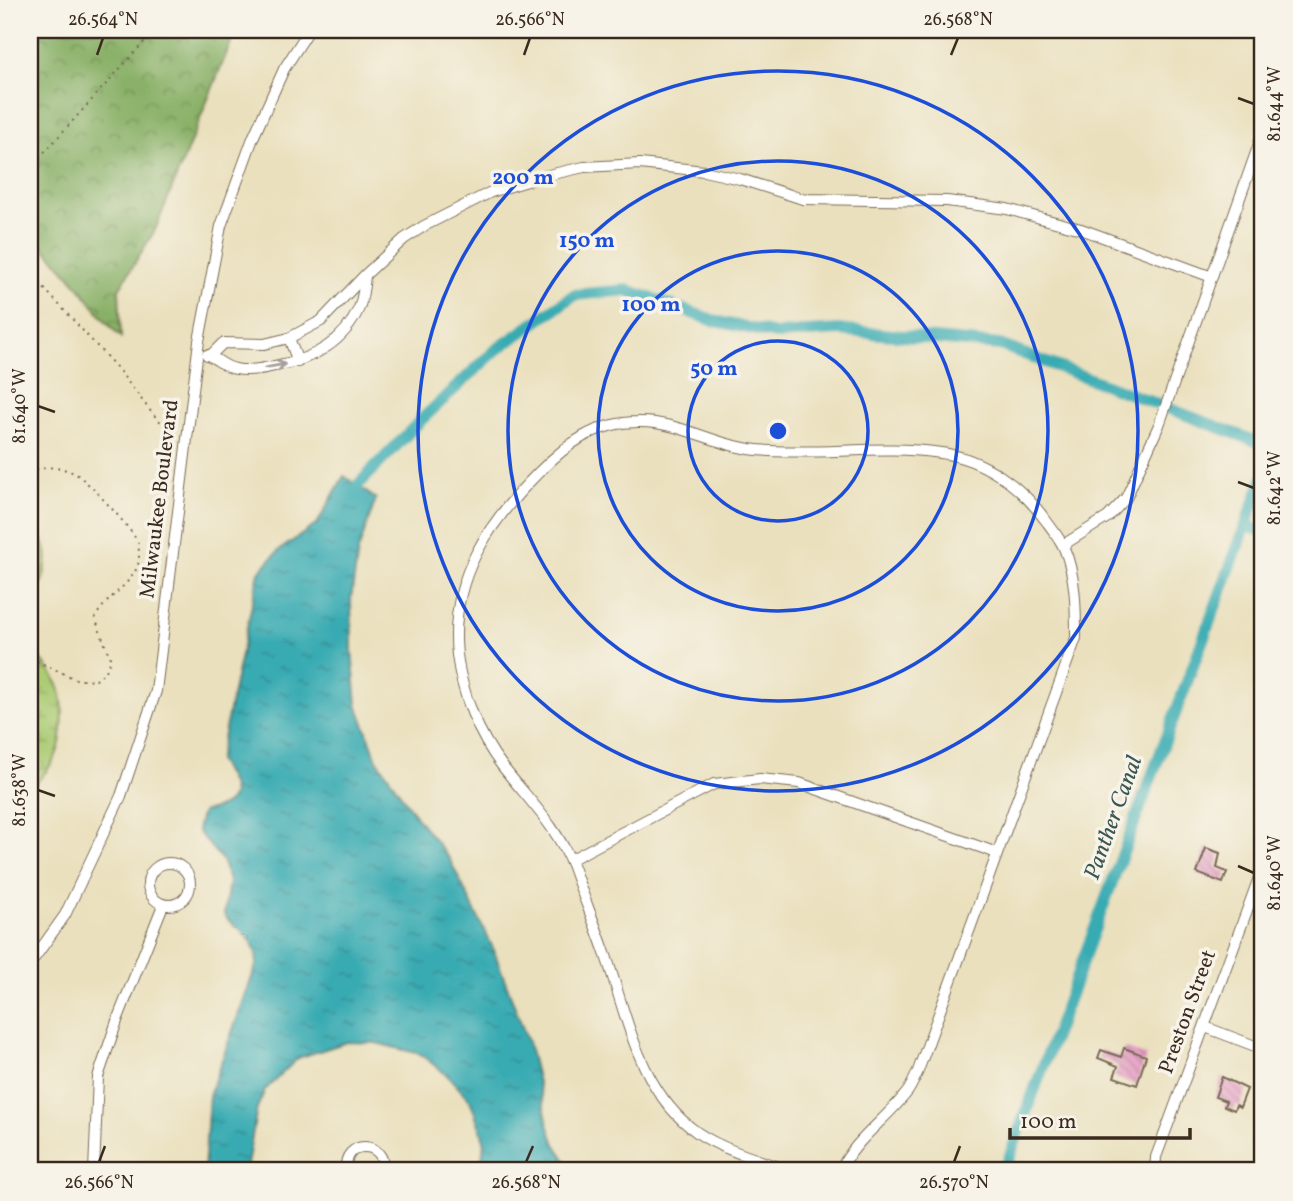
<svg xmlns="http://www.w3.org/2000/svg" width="1293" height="1201" viewBox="0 0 1293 1201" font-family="Vollkorn,serif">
<defs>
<pattern id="forest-crowns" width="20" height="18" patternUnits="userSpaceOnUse" patternTransform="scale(1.75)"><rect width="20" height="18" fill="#88b066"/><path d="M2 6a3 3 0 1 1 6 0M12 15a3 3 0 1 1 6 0" fill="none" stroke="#708f53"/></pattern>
<pattern id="wetland-marsh" width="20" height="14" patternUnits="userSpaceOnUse" patternTransform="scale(1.75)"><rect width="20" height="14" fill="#abcc74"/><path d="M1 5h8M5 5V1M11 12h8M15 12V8" fill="none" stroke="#94af64"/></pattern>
<pattern id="water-ripples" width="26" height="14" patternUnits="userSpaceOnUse" patternTransform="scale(1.75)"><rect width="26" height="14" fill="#39abb2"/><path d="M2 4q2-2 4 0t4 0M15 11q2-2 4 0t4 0" fill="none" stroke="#318b90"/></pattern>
<pattern id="building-back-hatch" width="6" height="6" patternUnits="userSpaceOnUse" patternTransform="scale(1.75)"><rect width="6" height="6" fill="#e498c1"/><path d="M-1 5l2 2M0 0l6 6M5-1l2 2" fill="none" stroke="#ba7c9c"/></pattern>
</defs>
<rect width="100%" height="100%" fill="#f7f3e8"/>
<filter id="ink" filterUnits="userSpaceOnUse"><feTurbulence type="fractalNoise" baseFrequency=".0143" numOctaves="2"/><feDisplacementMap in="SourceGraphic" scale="14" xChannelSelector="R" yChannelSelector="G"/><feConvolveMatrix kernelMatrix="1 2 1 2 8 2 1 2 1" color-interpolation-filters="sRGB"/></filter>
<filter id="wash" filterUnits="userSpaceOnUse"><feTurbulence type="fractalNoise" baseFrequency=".00686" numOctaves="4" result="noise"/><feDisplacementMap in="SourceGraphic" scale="28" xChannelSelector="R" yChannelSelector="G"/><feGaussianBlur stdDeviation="1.57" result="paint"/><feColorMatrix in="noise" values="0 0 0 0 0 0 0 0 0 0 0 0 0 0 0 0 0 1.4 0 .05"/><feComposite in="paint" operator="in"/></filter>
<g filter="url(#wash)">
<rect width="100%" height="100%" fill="#eae0bd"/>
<path fill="url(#forest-crowns)" stroke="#626d42" stroke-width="2" d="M30,30H234L233,37L155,230L119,289L121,337C105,323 95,307 82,291C66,270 49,252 30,235Z"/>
<g fill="url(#wetland-marsh)" stroke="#737b49" stroke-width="2">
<path d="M30,521C64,560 36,582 30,623Z"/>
<path d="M30,648C57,675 66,690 62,730C61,740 59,752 53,761C47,772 37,781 30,791Z"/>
</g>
<path fill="url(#water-ripples)" stroke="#3a6a68" stroke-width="2" d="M344,476L376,499L358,551L351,599L352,650L357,704L377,759L417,818L449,858L492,946L528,1042L549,1127L555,1144L573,1171H481L484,1140L478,1122L470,1100L447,1075L420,1054L376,1043L347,1042L298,1058L265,1090L257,1108L246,1171H204L209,1096L257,963C255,934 241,935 224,915L229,881L222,860L198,832V825L202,812C243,805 237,790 218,761L259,572L278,551L317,524Z"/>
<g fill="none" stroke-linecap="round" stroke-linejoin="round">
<g stroke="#39abb2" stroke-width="12">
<path d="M354,503L357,486L420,421L496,350L574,295L627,290L715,321L776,334L839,330L1000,345L1263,444"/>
<path d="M1246,525L1263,532"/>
<path d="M1004,1171L1263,479"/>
</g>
</g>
<g id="blocks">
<g fill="url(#building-back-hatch)">
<path d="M1206,848L1220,853L1217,868L1227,872L1223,883L1197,873Z"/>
<path d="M1124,1048L1146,1056L1137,1085L1114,1077L1118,1066L1098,1058L1101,1050L1121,1057Z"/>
<path d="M1222,1077L1247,1089L1240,1107L1236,1105L1234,1110L1224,1106L1226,1101L1215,1097Z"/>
</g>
</g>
</g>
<g filter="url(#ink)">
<use href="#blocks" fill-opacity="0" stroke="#786a56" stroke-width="2"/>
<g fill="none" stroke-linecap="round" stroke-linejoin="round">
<defs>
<g id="minor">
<path d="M289,338L298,362"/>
<path d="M207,355C217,358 225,368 236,369C249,372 266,368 279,365C314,359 345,341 359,308C363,298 364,286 365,276"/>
<path d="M211,355L223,343L264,344L289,338L321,321L365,275L404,239L424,226L491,192L544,176L584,167L640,164L704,171L740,179L803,199L947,201L1007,209L1081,229L1212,277"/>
<path d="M1063,545L1108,517L1126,498L1159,425L1263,133"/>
<path d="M570,860L714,784L760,779L799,783L997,853"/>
<circle cx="169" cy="884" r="21"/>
<path d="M30,964L65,915L121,796L156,691L199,341L221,226L253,138L284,69L309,30"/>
<path d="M1205,1027L1263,1049"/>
<path d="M94,1171L98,1077L118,1018L163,905"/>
<path d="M346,1171C342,1139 387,1139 383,1171"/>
<path d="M790,1171C760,1160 725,1151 698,1133C639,1092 628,1018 605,953C595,924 583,896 573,867C558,828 528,799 503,767C478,735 462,694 457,655C449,579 488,523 539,472C567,444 596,422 638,422C679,421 716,446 757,450C818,456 880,444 941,453C985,459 1022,487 1047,522C1053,530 1060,539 1064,548C1076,576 1076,609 1076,638L918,1071C915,1078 912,1085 908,1091C887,1119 855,1139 840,1171"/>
<path d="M1155,1171L1156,1157L1263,867"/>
</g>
</defs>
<use href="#minor" stroke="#786a56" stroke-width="12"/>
<g stroke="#786a56" stroke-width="2" stroke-dasharray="2 5" stroke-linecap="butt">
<path d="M30,150L41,155"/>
<path d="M30,168L155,30"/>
<path d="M30,273L117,368L152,413L175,437"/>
<path d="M30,473C44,465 61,466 76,474C87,480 134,531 138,543C139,546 139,555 139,559C137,582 107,595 95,618L111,660L106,671L96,680H78L30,658"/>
</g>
<use href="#minor" stroke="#fff" stroke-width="10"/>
</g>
<defs><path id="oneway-shaft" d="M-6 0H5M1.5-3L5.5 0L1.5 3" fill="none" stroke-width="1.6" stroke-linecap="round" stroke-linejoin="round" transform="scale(1.75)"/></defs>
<use stroke="#a79f9a" href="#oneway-shaft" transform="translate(275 366) rotate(-10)"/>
</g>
<path fill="none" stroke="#3b2a1e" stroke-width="2.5" d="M97,55L103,38M524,55L530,38M951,55L958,38M1238,98L1254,104M38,406L55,412M1238,482L1254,488M38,790L55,796M1238,866L1254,873M99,1162L105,1146M526,1162L533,1146M954,1162L960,1146"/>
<g fill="none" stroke="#1d4ed8" stroke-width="3.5">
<circle cx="778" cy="431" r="90"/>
<circle cx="778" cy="431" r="180"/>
<circle cx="778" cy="431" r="270"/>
<circle cx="778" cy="431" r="360"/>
</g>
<g text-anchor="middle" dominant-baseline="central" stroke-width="7" stroke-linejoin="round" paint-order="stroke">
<g font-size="21" fill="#3b2a1e" stroke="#f7f3e8">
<text transform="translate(160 499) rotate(-83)">Milwaukee Boulevard</text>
<text transform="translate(1188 1012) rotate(-70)">Preston Street</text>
</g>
<g font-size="23" font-style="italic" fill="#3a5752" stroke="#f7f3e8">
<text transform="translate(1114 818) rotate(-70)">Panther Canal</text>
</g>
</g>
<circle cx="778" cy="431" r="10" fill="#1d4ed8" stroke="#f7f3e8" stroke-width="3.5"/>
<g font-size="21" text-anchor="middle" font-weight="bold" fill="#1d4ed8" stroke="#f7f3e8" stroke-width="7" stroke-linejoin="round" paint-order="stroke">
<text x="523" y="184">200 m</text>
<text x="587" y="247">150 m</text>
<text x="651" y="311">100 m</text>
<text x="714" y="375">50 m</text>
</g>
<rect width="1293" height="1201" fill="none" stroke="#f7f3e8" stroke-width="77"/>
<path d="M1010 1128v10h180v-10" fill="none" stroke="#3b2a1e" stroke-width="3.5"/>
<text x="1020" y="1128" font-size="21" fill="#3b2a1e" stroke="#f7f3e8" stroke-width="5" paint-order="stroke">100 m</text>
<rect x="38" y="38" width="1216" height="1124" fill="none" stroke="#3b2a1e" stroke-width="2.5"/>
<g font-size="18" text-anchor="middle" fill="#3b2a1e">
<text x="103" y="25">26.564°N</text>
<text x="530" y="25">26.566°N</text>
<text x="958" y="25">26.568°N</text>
<text transform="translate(1274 104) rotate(-90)" y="6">81.644°W</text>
<text transform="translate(19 406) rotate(-90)" y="6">81.640°W</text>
<text transform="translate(1274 488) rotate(-90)" y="6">81.642°W</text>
<text transform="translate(19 790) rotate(-90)" y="6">81.638°W</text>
<text transform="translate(1274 873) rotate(-90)" y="6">81.640°W</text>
<text x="99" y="1188">26.566°N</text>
<text x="526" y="1188">26.568°N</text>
<text x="954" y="1188">26.570°N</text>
</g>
</svg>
